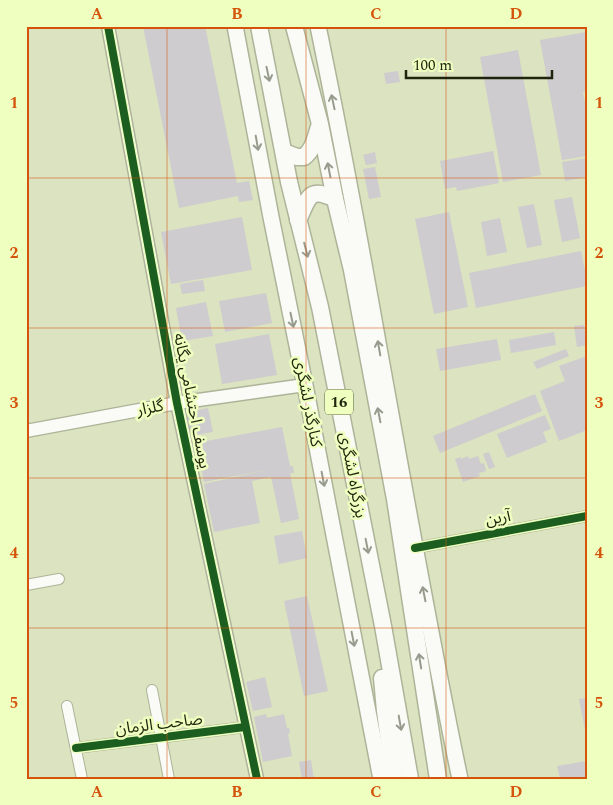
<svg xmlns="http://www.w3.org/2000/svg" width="613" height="805" viewBox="0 0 613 805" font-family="Spectral,'Noto Sans Arabic',serif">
<rect width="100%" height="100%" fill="#dbe3c1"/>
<g fill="#ceccce">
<path d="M143,26H205L237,183L249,181L253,200L239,202L238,196L179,208Z"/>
<path d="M587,32V91L583,92L587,112V156L562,160L540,40Z"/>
<path d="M518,50L541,175L503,182L480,57Z"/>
<path d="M398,71L400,82L386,84L384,73Z"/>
<path d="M493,151L499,183L457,191L456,187L445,189L440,161Z"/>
<path d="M375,152L377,163L366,165L363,155Z"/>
<path d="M587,158V177L565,181L562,162Z"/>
<path d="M375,167L381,197L369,199L363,169Z"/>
<path d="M572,197L580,238L562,242L554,200Z"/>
<path d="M534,204L542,245L527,248L518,207Z"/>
<path d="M449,212L468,307L434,314L415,219Z"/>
<path d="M242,217L252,270L171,284L161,232Z"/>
<path d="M500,218L507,252L487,256L481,222Z"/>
<path d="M581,251L587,280V286L476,308L469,273Z"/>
<path d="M203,280L205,291L182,294L180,284Z"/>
<path d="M266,293L272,323L225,332L219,301Z"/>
<path d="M206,302L213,336L182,341L176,308Z"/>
<path d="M584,325L587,345L577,347L574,326Z"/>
<path d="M554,332L556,345L511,353L509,340Z"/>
<path d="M269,334L277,375L222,384L215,344Z"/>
<path d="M497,339L501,360L440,371L436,349Z"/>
<path d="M566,349L569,356L537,369L533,362Z"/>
<path d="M587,356V430L559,441L540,391L565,381L559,366Z"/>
<path d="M535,394L542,411L440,453L433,436Z"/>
<path d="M208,408L213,432L191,436L187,419L192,411Z"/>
<path d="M545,415L551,429L543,432L547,442L507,458L497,434Z"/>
<path d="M282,427L290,466H293L294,473H290L299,519L281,523L271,477L252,481L260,523L214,532L204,484L266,470L204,482L196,443Z"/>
<path d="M489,452L495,467L489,469L483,454Z"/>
<path d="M468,456L469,459L478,456L481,464L484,463L486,471L479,473L480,476L463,482L455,459L461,457V459Z"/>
<path d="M302,531L307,558L279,564L274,536Z"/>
<path d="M307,596L328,691L304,696L284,601Z"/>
<path d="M265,677L272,707L253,711L246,682Z"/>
<path d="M587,698V735H586L579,699Z"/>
<path d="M266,714L267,718L284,714L287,728H289L290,733L288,734L292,756L263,762L254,717Z"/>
<path d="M311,760L314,779H302L299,762Z"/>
<path d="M587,761V778L560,779L557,766Z"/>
</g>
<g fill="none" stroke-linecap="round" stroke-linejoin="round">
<defs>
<g id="minor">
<path d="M415,548L587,516"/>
<path d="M26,585L59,579"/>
<path d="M152,690L169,779"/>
<path d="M67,706L82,779"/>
<path d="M76,748L245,727"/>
</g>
<g id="tertiary">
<path d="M108,26L177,403L257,779"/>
<path d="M26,431L177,403L305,385"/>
</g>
<g id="primary">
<path d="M235,26L271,217L305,385L381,779"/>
<path d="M318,26C340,133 360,240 379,348C405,491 430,636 460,779"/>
</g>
<g id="trunk">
<path d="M259,26L289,182L320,307L383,626L410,779"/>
<path d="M294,26L320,124L335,199L352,270L395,499L438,779"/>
<path d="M284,152L297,157H304C314,149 315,138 319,127"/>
<path d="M298,220C309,198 308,186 335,199"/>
<path d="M382,678L385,711L394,779"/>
</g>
</defs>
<use href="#minor" stroke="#adb499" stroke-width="12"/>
<use href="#tertiary" stroke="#adb499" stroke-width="15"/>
<use href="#primary" stroke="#adb499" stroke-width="18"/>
<use href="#trunk" stroke="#adb499" stroke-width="19"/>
<use href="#minor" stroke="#fafbf6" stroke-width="10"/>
<use href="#tertiary" stroke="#fafbf6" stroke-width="12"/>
<use href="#primary" stroke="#fafbf6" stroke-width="15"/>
<use href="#trunk" stroke="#fafbf6" stroke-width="16"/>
<defs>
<g id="cycleway">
<path d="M108,26L177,403L257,779"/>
<path d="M415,548L587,516"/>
<path d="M76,748L245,727"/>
</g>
</defs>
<use href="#cycleway" stroke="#efffbf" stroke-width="11"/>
<use href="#cycleway" stroke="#1b5e20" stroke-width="8"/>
</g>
<defs><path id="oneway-shaft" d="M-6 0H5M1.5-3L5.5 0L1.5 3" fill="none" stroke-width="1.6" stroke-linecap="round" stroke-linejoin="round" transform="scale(1.25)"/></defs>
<g stroke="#979b8d">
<use href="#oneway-shaft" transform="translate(268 74) rotate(78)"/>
<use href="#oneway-shaft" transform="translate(333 102) rotate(-102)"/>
<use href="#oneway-shaft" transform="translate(257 143) rotate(80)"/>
<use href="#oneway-shaft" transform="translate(329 170) rotate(-101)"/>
<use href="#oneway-shaft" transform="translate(306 250) rotate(76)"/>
<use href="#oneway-shaft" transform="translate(292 320) rotate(78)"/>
<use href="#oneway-shaft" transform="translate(379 348) rotate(-100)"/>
<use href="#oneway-shaft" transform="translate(379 415) rotate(-101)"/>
<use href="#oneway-shaft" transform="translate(323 479) rotate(79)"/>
<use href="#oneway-shaft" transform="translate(367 546) rotate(79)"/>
<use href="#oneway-shaft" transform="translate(424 594) rotate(-101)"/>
<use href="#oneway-shaft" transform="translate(353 639) rotate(79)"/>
<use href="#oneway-shaft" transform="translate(420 661) rotate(-99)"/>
<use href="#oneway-shaft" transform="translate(400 723) rotate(80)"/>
</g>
<path fill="none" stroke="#d4540c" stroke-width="1" stroke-opacity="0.55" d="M167,26V779M306,26V779M446,26V779M26,178H587M26,328H587M26,478H587M26,628H587"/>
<g text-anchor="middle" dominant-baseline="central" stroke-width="5" stroke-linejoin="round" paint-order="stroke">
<rect fill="#efffbf" stroke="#5d6642" stroke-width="1" x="325" y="389.5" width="28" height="25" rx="4"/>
<g font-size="15" font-weight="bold" fill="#1f250c">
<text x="339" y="402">16</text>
</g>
<g font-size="16" fill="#1f250c" stroke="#efffbf">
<text transform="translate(192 401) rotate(79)">یوسف احتشامی یگانه</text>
<text transform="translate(308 402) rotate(79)">کنارگذر لشگری</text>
<text transform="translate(150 408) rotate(-11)">گلزار</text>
<text transform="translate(353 475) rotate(79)">بزرگراه لشگری</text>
<text transform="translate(498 518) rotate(-11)">آرین</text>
<text transform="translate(159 724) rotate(-7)">صاحب الزمان</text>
</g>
</g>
<rect width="613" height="805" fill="none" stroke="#efffbf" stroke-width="55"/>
<path d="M406 70v8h146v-8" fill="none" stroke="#1f250c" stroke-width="2.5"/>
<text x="413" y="70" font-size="15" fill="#1f250c" stroke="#efffbf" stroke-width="4" paint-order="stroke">100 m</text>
<rect x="28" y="28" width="558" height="750" fill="none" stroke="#d4540c" stroke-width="2"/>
<g font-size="16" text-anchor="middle" font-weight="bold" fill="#d4540c">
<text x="97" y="19">A</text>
<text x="237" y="19">B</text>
<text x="376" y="19">C</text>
<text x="516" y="19">D</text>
<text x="14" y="108">1</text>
<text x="599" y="108">1</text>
<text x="14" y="258">2</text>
<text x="599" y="258">2</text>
<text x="14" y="408">3</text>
<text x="599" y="408">3</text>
<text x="14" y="558">4</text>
<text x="599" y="558">4</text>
<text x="14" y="708">5</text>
<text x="599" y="708">5</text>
<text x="97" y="797">A</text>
<text x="237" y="797">B</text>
<text x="376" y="797">C</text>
<text x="516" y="797">D</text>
</g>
</svg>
